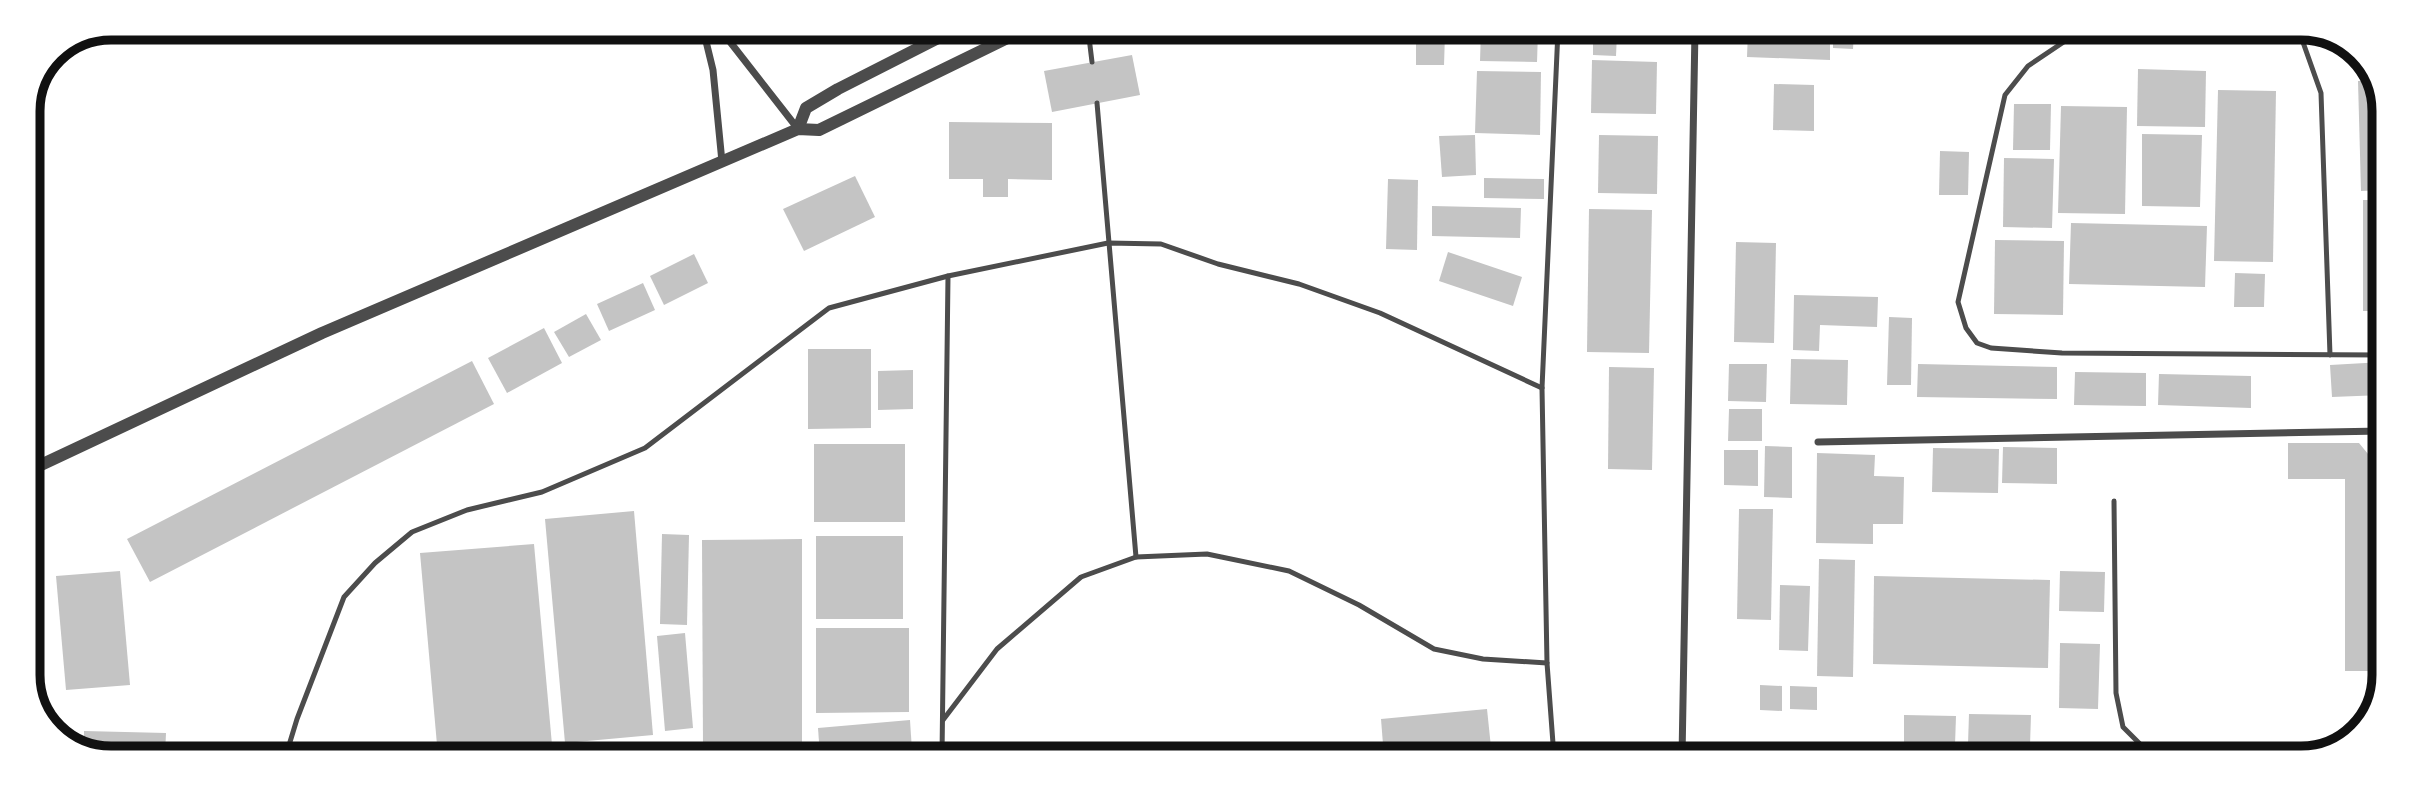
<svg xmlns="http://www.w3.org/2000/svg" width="2412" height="786" viewBox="0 0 2412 786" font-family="'Fira Sans',sans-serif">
<rect width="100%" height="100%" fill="#fff"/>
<g fill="#c4c4c4">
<path d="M1481,30H1538L1537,62L1480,61Z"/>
<path d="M1748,30H1830V60L1747,57Z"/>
<path d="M1833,30H1854L1853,49L1833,48Z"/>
<path d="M1416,33L1445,34L1444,65H1416Z"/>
<path d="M1593,34H1617L1616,56L1593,55Z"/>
<path d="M1132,55L1140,95L1052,112L1044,71Z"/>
<path d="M2358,55L2367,60L2371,72H2358Z"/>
<path d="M1592,60L1657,62L1656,114L1591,113Z"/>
<path d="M2138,69L2206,71L2205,127L2137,126Z"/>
<path d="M1477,71L1541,72L1540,135L1475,133Z"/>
<path d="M2374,80L2384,105L2383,190L2361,191L2358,81Z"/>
<path d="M1774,84L1814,85V131L1773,130Z"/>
<path d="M2218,90L2276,91L2273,262L2214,261Z"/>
<path d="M2014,104H2051L2050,150H2013Z"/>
<path d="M2061,106L2127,107L2125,214L2058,213Z"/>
<path d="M949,122L1052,123V180L1008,179V197H983V179H949Z"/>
<path d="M2142,134L2202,135L2200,207L2142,206Z"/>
<path d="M1475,135L1476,175L1442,177L1439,136Z"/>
<path d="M1599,135L1658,136L1657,194L1598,193Z"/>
<path d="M1940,151L1969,152L1968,195H1939Z"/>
<path d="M2004,158L2054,159L2052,228L2003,227Z"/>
<path d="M855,176L875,217L804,251L783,209Z"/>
<path d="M1484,178L1544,179V199L1484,198Z"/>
<path d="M1388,179L1418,180L1417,250L1386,249Z"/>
<rect x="2363" y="200" width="20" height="111"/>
<path d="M1432,206L1521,208L1520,238L1432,236Z"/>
<path d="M1589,209L1652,210L1649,353L1587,352Z"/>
<path d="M2071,223L2207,226L2205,287L2069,284Z"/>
<path d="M1995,240L2064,241L2063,315L1994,314Z"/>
<path d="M1736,242L1776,243L1774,343L1734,342Z"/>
<path d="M1448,252L1522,277L1513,306L1439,281Z"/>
<path d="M694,254L708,283L664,305L650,276Z"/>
<path d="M2235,273L2265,274L2264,307H2234Z"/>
<path d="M643,283L655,310L609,331L597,304Z"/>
<path d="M1794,295L1878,297L1877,327L1820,325L1819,351L1793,350Z"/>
<path d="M586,314L601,340L569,357L554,332Z"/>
<path d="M1889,317L1912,318L1911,385H1887Z"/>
<path d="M544,328L562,363L507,393L488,358Z"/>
<path d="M808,349H871V428L808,429Z"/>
<path d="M1791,359L1848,360L1847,405L1790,404Z"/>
<path d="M472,361L494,404L150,582L127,539Z"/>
<path d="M2383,362L2382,395L2332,397L2330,365Z"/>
<path d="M1729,364H1767L1766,402L1728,401Z"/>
<path d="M1918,364L2057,367V399L1917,397Z"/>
<path d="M1609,367L1654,368L1652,470L1608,469Z"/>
<path d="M913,370V409L878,410V371Z"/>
<path d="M2075,372L2146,373V406L2074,405Z"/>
<path d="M2159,374L2251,376V408L2158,405Z"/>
<path d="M1729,409H1762V441H1728Z"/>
<path d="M2288,443H2359L2382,471L2381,671H2345V479H2288Z"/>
<rect x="814" y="444" width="91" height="78"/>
<path d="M1765,446L1792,447V498L1764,497Z"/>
<path d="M2003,447L2057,448V484L2002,483Z"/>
<path d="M1933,448L1999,449L1998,493L1932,492Z"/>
<path d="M1724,450H1758V486L1724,485Z"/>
<path d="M1817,453L1875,455L1874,476L1904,477L1903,524H1873V544L1816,543Z"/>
<path d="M1739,509H1773L1771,620L1737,619Z"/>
<path d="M634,511L653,735L565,743L545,519Z"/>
<path d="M662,534L689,535L687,625L660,624Z"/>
<rect x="816" y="536" width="87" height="83"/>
<path d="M802,539V749L703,750L702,540Z"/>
<path d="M534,544L553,756H438L420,553Z"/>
<path d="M1819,559L1855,560L1853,677L1817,676Z"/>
<path d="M120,571L130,685L66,690L56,576Z"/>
<path d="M2060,571L2105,572L2104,612L2059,611Z"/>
<path d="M1874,576L2050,580L2048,668L1873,664Z"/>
<path d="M1780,585L1810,586L1808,651L1779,650Z"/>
<path d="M816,628H909V712L816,713Z"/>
<path d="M685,633L693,728L665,731L657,636Z"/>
<path d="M2060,643L2100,644L2098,709L2059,708Z"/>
<path d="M1760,685L1782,686V711L1760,710Z"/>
<path d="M1790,686L1817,687V710L1790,709Z"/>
<path d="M1487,709L1492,757H1384L1381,719Z"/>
<path d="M1969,714L2031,715L2030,745L1968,744Z"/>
<path d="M1904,715L1956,716L1955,745L1904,744Z"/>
<path d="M910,720L912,751L857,756H820L818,728Z"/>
<path d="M84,731L166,733L165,755H89L84,751Z"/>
</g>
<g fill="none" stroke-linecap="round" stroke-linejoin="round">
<path stroke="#111" stroke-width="4.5" d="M802,29L806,31L847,36L866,29"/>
<g stroke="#4c4c4c" stroke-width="5">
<path d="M1088,29L1092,62"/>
<path d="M2080,31L2028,66L2005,95L1958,302L1966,328L1977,343L1991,348L2062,353L2383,355"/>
<path d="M2299,31L2321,93L2330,355"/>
<path d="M1097,103L1136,557"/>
<path d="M28,434L42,463"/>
<path d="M2114,501L2116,693L2123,727L2146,750L2171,758L2247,750L2319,752"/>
<path d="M943,720L997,649L1081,577L1136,557L1207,554L1289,571L1359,605L1434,649L1483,659L1547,663"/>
<path d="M286,755L297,719L344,597L375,563L412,532L467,510L542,492L645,448L829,308L948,276L1108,243L1161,244L1218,264L1299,284L1380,313L1542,388"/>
<path d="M942,756L948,276"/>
<path d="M1554,757L1547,663L1542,388L1558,30"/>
</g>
<g stroke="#4c4c4c" stroke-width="7">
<path d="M703,29L713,70L722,162"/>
<path d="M720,29L798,129"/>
<path d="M1818,442L2382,431"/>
<path d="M1682,757L1695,30"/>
</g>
<g stroke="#4c4c4c" stroke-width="12">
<path d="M798,129L806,108L838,89L956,29"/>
<path d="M28,471L322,333L798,129L819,130L1026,29"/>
</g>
</g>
<path d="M0 0H2412V786H0ZM111 40H2301A71 71 0 0 1 2372 111V675A71 71 0 0 1 2301 746H111A71 71 0 0 1 40 675V111A71 71 0 0 1 111 40Z" fill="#fff" fill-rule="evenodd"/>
<path fill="none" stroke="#111" stroke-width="9" d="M111 40H2301A71 71 0 0 1 2372 111V675A71 71 0 0 1 2301 746H111A71 71 0 0 1 40 675V111A71 71 0 0 1 111 40Z"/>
</svg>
